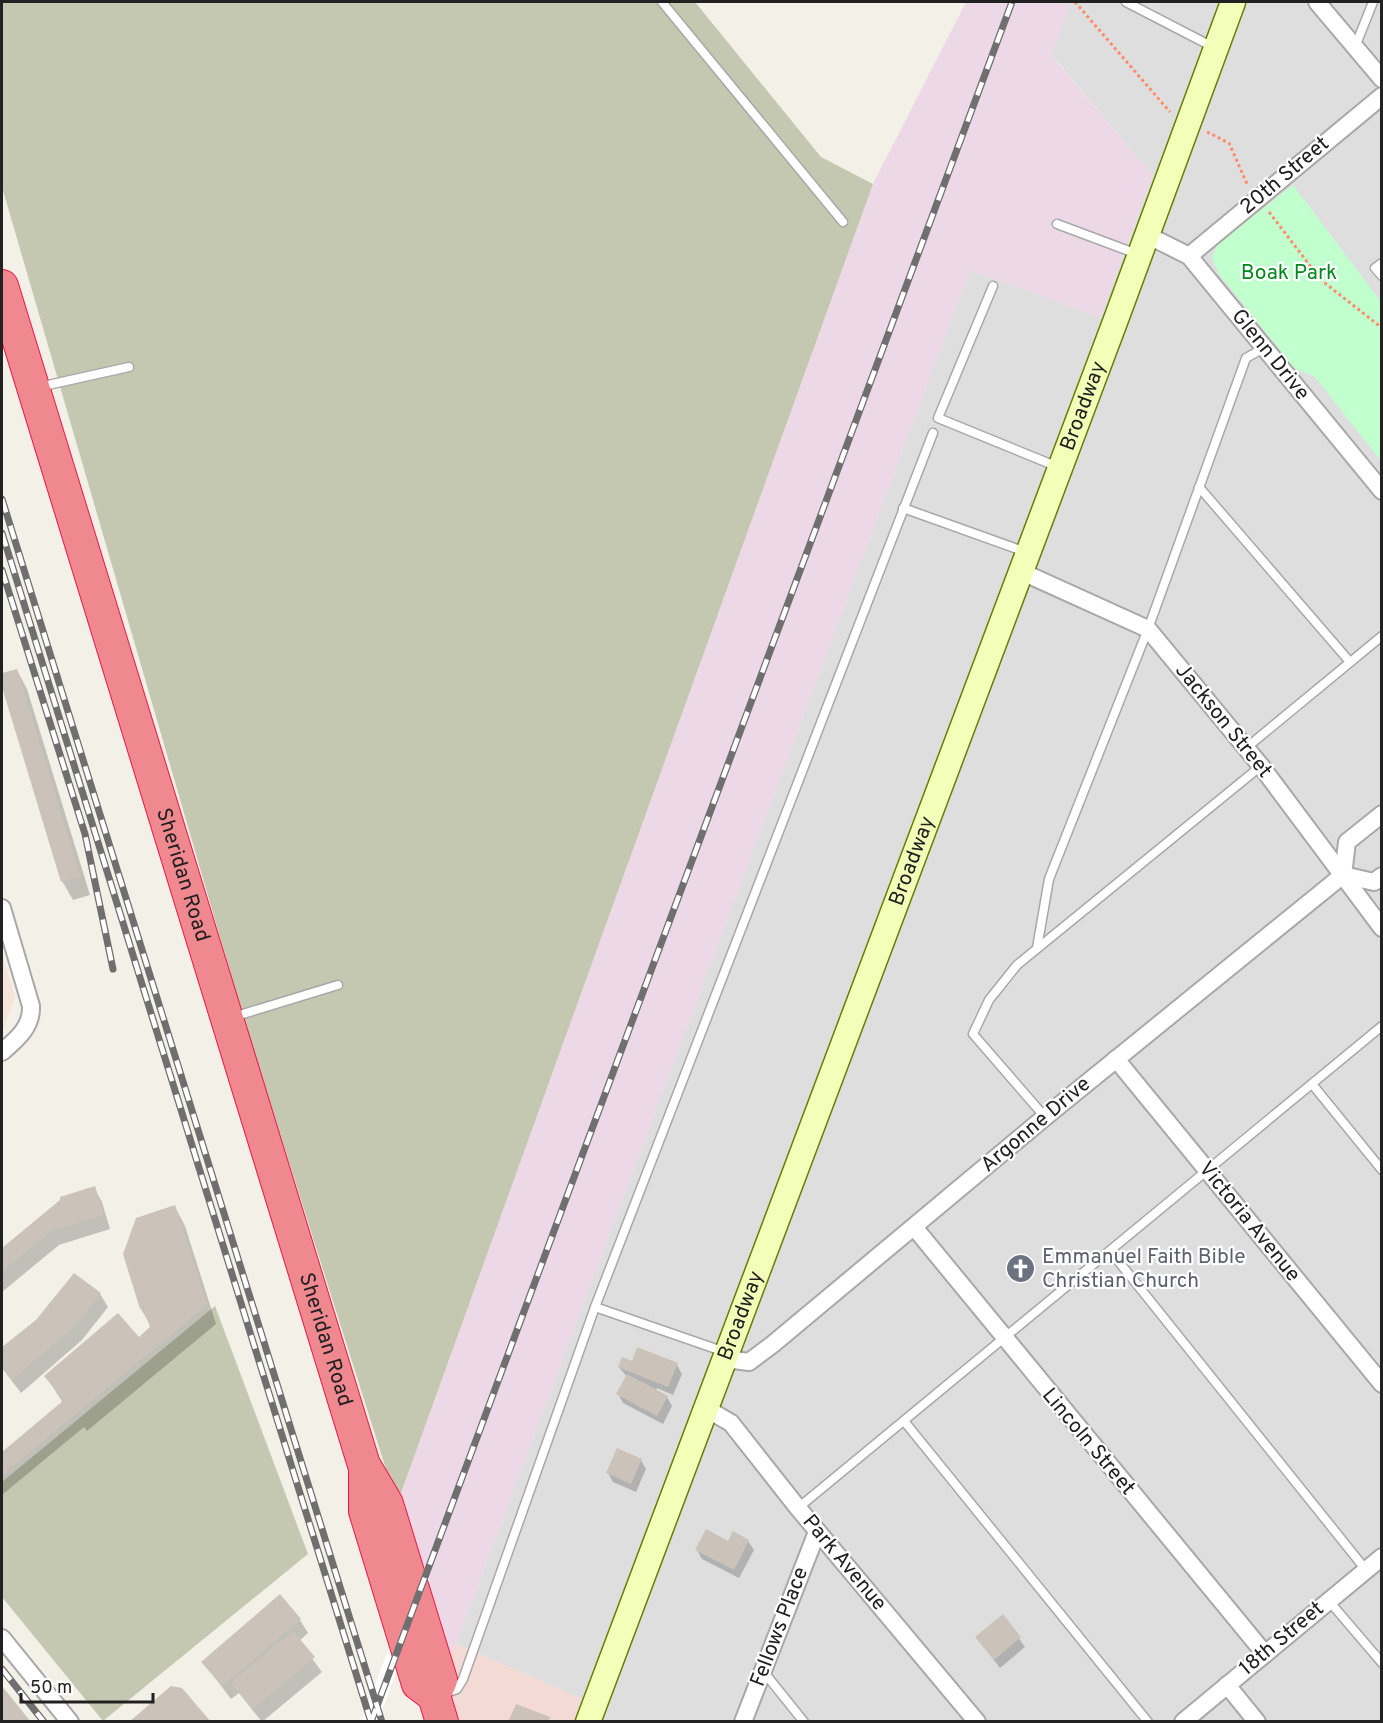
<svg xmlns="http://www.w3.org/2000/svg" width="1383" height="1723" viewBox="0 0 1383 1723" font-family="Overpass,sans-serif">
<rect width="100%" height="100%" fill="#f2f0e7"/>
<path fill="#dfdede" d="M1071,2H1381V1721H603L607,1710L456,1644L970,270L1100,317L1153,176L1051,54Z"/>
<path fill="#f4dad5" d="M456,1644L607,1710L603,1721H457L441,1670Z"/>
<path fill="#ecd8e6" d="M966,2H1071L1051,55L1153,176L1100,317L970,270L456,1644L441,1670L397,1504L873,184Z"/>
<path fill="#f5e4d9" d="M2,955L15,997L2,1033Z"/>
<g fill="#c5c8b1">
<path d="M2,2H695L821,157L873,184L397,1504L243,1016L2,187Z"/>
<path d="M215,1306L308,1554L103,1721L2,1597V1482Z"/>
</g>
<path fill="#c1ffce" d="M1293,185L1381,302V461L1314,376L1295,369L1219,274L1212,258L1217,245Z"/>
<path fill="#fff" d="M422,1561L430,1582L378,1721L361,1722Z"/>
<g fill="#0003">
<path d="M17,670L27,689L90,895L73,900L62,881L2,682V675Z"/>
<path d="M94,1188L102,1202L110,1229L59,1245L2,1292V1250L62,1200Z"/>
<path d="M175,1207L185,1226L216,1324L87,1431L84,1427L2,1495V1454L63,1403L46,1376L138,1339L152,1328L141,1309Z"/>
<path d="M100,1294L108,1307L82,1340L21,1393L2,1368V1349L37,1321Z"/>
<path d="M632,1363L677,1365L682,1374L673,1395L657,1388L656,1390L667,1397L672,1406L663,1424L623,1403L618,1394L627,1377L619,1367Z"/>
<path d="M641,1460L646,1469L636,1492L613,1482L608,1473Z"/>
<path d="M748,1541L754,1550L739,1578L702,1559L697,1550Z"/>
<path d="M1003,1616L1025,1647L1000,1668L977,1638Z"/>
<path d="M300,1620L308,1633L299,1641L322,1672L262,1722L239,1693L231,1699L203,1662Z"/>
</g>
<g fill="#cbc3b9">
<path d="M17,669L80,876L61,882L2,687V673Z"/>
<path d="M95,1186L104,1215L51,1231L2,1272V1248L60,1200V1197Z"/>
<path d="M175,1205L207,1305L2,1475V1452L64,1400L44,1376L118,1313L139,1337L150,1327L143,1308L140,1309L123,1254L136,1218Z"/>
<path d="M74,1273L101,1293L75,1326L12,1380L2,1367V1347L36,1320Z"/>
<path d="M637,1347L678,1363L668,1387L618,1367L622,1357L632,1361Z"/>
<path d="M627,1374L668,1396L657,1416L616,1394Z"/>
<path d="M617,1448L642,1459L631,1484L606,1473Z"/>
<path d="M706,1529L728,1541L733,1531L749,1540L734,1570L695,1550Z"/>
<path d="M280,1594L301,1619L222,1686L201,1662Z"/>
<path d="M1003,1614L1021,1637L994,1660L975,1637Z"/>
<path d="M293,1631L315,1657L253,1709L231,1683Z"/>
<path d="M2,1686L31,1722H2Z"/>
<path d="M171,1686L182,1688L211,1722H129Z"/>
<path d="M516,1704L550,1717L548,1722H508Z"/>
</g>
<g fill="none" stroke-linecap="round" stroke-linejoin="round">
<defs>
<g id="lane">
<path d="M662,2L843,222"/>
<path d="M1126,2L1213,47"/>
<path d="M1355,47L1373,2"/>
<path d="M1057,224L1137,254"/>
<path d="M1382,263L1375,268L1382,276"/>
<path d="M993,286L938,418L1058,467"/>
<path d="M39,387L129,367"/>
<path d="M1199,487L1350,662"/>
<path d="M903,508L1026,552"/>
<path d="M1246,748L1382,636"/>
<path d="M1037,948L1049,879L1148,629L1246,358L1264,348"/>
<path d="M233,1017L338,985"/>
<path d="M1312,1084L1382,1170"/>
<path d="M1045,1117L973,1034L989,1000L1017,965L1261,766"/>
<path d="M1111,1252L1366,1570"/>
<path d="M595,1307L725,1352"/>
<path d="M904,1421L1148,1722"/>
<path d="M798,1508L1382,1026"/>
<path d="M1329,1601L1382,1663"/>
<path d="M763,1671L804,1722"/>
<path d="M443,1694L457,1689L463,1679L595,1307L933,433"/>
</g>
<g id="street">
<path d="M1317,2L1382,79"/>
<path d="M1147,235L1189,256L1382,491"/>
<path d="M1189,256L1382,96"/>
<path d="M1020,571L1148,629L1261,766L1382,928"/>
<path d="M1343,875L1374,882L1382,876"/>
<path d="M2,908L31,1006C32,1027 17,1039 2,1052"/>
<path d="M1116,1059L1382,1384"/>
<path d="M914,1227L1265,1654"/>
<path d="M726,1359L749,1362L773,1344L1045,1117L1343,875L1347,842L1382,814"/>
<path d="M707,1409L731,1423L798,1508L977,1722"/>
<path d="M2,1638L70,1722"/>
<path d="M1227,1685L1257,1722"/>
<path d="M743,1722L817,1532"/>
<path d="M1183,1722L1382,1557"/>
</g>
<g id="secondary">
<path id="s1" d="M588,1722L1115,322L1233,2"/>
</g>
<g id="highway">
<path id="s2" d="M2,286L364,1465L387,1504L441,1680L434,1696"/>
<path d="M365,1467V1511L418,1684L434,1696L442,1722"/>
</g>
</defs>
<use href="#lane" stroke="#a8a8a8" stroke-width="11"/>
<use href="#street" stroke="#a8a8a8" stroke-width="20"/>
<use href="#secondary" stroke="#638000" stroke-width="27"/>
<use href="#highway" stroke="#ed1747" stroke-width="34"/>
<g stroke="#ff8c6b" stroke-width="3" stroke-dasharray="3 3" stroke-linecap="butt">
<path d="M1075,2L1170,112"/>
<path d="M1207,132L1229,143L1248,186"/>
<path d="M1269,212L1321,280L1382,328"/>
</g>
<use href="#lane" stroke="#fff" stroke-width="8"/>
<use href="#street" stroke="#fff" stroke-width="16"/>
<use href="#secondary" stroke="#f3ffb8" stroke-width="24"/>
<use href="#highway" stroke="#f0888f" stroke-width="32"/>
<defs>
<g id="rail">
<path d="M2,499L382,1722"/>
<path d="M2,533L371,1722"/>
<path d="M2,570L85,834L113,969"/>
<path d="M2,1669L44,1722"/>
<path d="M371,1722L1012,2"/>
</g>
</defs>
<use href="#rail" stroke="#6f6f6f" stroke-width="7"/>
<use href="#rail" stroke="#fff" stroke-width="4.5" stroke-dasharray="14" stroke-linecap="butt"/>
</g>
<defs>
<symbol id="church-disc" viewBox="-11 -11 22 22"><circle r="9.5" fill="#6b7280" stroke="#fff"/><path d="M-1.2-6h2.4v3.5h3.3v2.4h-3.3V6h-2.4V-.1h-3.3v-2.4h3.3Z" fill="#fff"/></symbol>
</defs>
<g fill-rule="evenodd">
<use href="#church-disc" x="1004" y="1252" width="33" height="33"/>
</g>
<g text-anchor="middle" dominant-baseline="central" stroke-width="4.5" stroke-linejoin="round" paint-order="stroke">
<g font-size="21" fill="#212121" stroke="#fff">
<text transform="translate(1285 176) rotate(-40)">20th Street</text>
<text transform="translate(1270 355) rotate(51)">Glenn Drive</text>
<text stroke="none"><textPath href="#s1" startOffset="1406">Broadway</textPath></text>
<text transform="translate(1223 721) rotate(51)">Jackson Street</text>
<text stroke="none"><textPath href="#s1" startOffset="920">Broadway</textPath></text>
<text stroke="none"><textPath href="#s2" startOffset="616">Sheridan Road</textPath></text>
<text transform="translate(1036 1125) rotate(-40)">Argonne Drive</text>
<text transform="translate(1249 1222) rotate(51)">Victoria Avenue</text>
<text stroke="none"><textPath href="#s1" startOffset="434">Broadway</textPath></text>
<text stroke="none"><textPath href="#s2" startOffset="1102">Sheridan Road</textPath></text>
<text transform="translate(1088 1442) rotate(50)">Lincoln Street</text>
<text transform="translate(844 1563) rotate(50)">Park Avenue</text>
<text transform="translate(780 1627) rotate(-69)">Fellows Place</text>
<text transform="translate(1282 1639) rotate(-40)">18th Street</text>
</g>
<g font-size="21" fill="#01881c" stroke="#fff">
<text x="1289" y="273">Boak Park</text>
</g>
<g font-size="21" fill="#5b616d" stroke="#fff" text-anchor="start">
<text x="1042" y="1257">Emmanuel Faith Bible<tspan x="1042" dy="24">Christian Church</tspan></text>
</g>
</g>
<rect width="1383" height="1723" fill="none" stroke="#212121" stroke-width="6"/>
<path d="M21 1693v9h132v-9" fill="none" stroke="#212121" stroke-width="3"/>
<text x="30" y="1693" font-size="18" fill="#212121" stroke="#ffffff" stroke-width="4.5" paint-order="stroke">50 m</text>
</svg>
